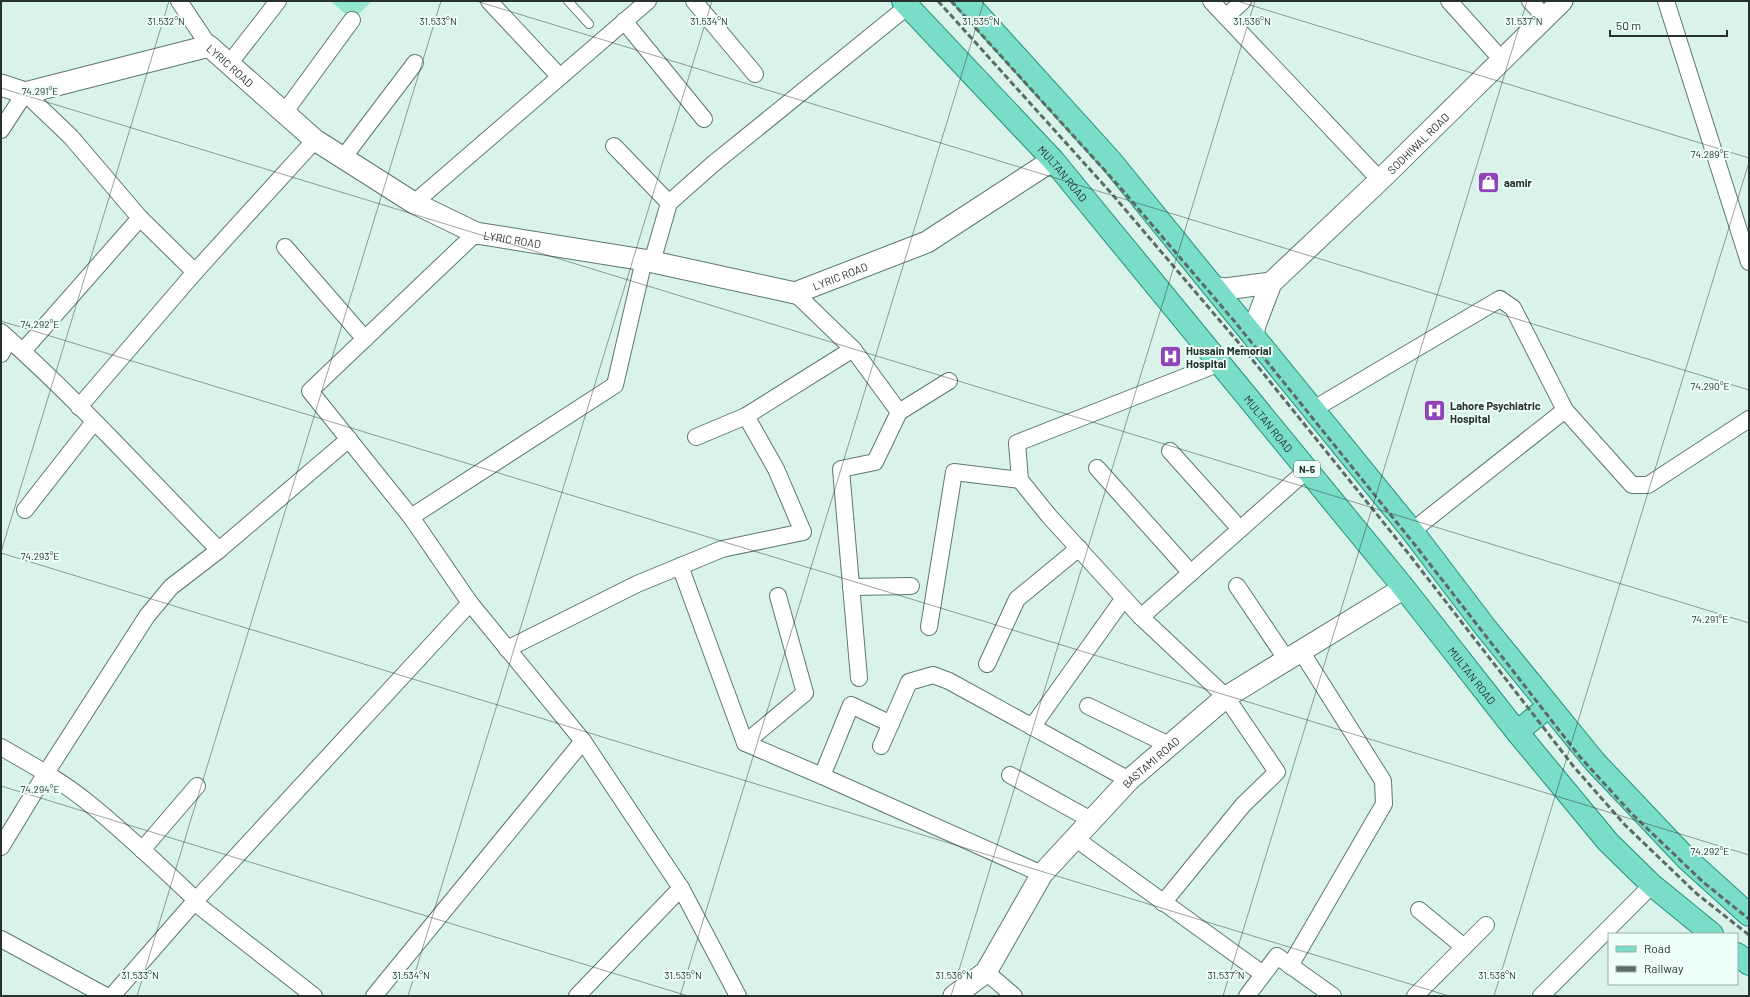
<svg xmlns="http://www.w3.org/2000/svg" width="1750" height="997" viewBox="0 0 1750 997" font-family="Barlow,sans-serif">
<rect width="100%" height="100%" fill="#d9f3ea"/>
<path fill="#92e6cd" d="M331,1H372L352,20Z"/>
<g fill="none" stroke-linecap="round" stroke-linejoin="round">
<defs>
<path id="service" d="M568,1L589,24"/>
<g id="minor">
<path d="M179,1L209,46"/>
<path d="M489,1L560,77"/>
<path d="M694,1L755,74"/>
<path d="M1211,1L1380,180"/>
<path d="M1449,1L1502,60"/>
<path d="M1530,1L1545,17"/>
<path d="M1666,1L1749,262"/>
<path d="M1226,17L1243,1"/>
<path d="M624,21L704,119"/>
<path d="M229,64L278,1"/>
<path d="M284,113L352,20"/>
<path d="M1,130L25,93L71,137L140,218L195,272"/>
<path d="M614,146L669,203"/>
<path d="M343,158L415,63"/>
<path d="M414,203L648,1"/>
<path d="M476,233L310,391L411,517L470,603L583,741L681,888L738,996"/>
<path d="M285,247L365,339"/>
<path d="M652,262L669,203L713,164L908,6"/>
<path d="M795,293L853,349L899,412"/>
<path d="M1,332C78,400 147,477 219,550"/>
<path d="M23,351L140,218"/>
<path d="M1,354L9,339"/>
<path d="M79,407L195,272L315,140"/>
<path d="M1312,410L1500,299L1513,308L1565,410"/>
<path d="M696,437L746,416L853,349"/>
<path d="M1170,451L1240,529"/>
<path d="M1097,468L1191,573"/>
<path d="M25,510L94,422"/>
<path d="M411,517L615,385L644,260"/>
<path d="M1412,531L1565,410L1632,485H1648L1749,419"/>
<path d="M680,566L745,743L822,776L1042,874"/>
<path d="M1237,586L1287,660"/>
<path d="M851,587L911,586"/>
<path d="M1141,617L1307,470"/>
<path d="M929,627L954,472L1020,480"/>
<path d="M507,649L637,584L722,549L803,532L776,469L746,416"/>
<path d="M987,664L1017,599L1079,548"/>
<path d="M859,678L841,469L875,462L899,412L949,381"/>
<path d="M1088,706L1169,745"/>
<path d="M1032,727L1124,598"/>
<path d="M745,743L805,693L778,596"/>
<path d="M881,746L909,682L933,675L949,681L1129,780"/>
<path d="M1,747C30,764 60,780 86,801C125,832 160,866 196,900"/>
<path d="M1010,775L1093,821"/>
<path d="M822,776L851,705L891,724"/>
<path d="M1076,839L1263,974"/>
<path d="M1,847L46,773L147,616L171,587L219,550L349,439"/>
<path d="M142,850L197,786"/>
<path d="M194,902L314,996"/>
<path d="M1163,903L1243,805L1277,772L1226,697L1141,617L1049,516L1020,480L1017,443L1220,363"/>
<path d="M1419,910L1464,947"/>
<path d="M1,939L106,996"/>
<path d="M1290,966L1384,804L1383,781L1301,651"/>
<path d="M986,972L1014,996"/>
<path d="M112,996L196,900L470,603"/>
<path d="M374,996L583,741"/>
<path d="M577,996L681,888"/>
<path d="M1247,996L1277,956L1333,996"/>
<path d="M1415,996L1486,925"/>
<path d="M1541,996L1652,885"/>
</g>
<g id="tertiary">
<path id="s1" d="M1,85L25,93L209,46L315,140L414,203L476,233L644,260L795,293L927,242L1053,160"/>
<path d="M1214,287L1225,289L1271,283"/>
<path id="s2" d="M1253,336L1255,325L1271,283L1380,180L1562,1"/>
<path id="s3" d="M954,996L986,972L1042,874L1129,780L1226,697L1404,588"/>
</g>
<g id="primary">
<path id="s4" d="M903,1L1053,160L1404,588L1517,732L1608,842L1652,885L1712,934"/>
<path d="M966,1L1111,161L1412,531L1485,627L1595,762L1687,859L1749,915"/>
<path d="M1517,732L1549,706"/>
<path d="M1737,954L1749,964"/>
</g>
</defs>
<use href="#service" stroke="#5f776f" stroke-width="10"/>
<use href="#minor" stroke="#5f776f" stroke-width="18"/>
<use href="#tertiary" stroke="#5f776f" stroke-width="23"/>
<use href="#primary" stroke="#23927b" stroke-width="24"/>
<use href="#service" stroke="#fff" stroke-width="8"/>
<use href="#minor" stroke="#fff" stroke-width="16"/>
<use href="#tertiary" stroke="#fff" stroke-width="21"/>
<use href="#primary" stroke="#7addc8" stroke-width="22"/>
<g stroke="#5d6b67" stroke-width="3" stroke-dasharray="6 3" stroke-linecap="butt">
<path d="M938,1L1112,194L1238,342L1408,553L1574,767L1625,825L1697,894L1749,935"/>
<path d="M951,1L1118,185L1235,322L1415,545L1580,757L1632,814L1703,882L1749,919"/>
</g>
</g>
<path fill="none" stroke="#27312e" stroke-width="1" stroke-opacity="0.45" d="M476,1L1749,390M1237,1L1749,158M1,88L1749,623M1,321L1749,855M1,552L169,1M1,553L1449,996M1,786L688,996M137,996L441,1M408,996L712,1M680,996L984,1M951,996L1255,1M1223,996L1527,1M1494,996L1749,162"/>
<defs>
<symbol id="shop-square" viewBox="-11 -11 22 22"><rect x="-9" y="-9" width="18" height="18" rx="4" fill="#8f45b7" stroke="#eefef8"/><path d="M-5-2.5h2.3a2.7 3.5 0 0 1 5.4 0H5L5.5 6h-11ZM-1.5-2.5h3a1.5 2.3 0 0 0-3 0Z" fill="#fff"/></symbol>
<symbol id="hospital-square" viewBox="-11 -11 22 22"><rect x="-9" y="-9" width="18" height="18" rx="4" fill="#8f45b7" stroke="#eefef8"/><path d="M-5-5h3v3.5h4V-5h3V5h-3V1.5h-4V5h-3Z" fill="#fff"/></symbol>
</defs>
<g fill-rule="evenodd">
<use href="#shop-square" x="1476" y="170" width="25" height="25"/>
<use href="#hospital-square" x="1158" y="344" width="25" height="25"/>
<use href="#hospital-square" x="1422" y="398" width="25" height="25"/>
</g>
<g text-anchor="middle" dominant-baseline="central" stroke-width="4" stroke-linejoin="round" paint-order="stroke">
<rect fill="#eefef8" stroke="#636e6b" stroke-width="1" x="1294" y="461" width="26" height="16" rx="3"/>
<g font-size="10" font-weight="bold" fill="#27312e">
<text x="1307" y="469">N-5</text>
</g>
<g font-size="11" fill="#27312e" stroke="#eefef8">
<text stroke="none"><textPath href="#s1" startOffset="244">LYRIC ROAD</textPath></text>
<text stroke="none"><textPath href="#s2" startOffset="259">SODHIWAL ROAD</textPath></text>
<text stroke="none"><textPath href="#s4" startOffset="235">MULTAN ROAD</textPath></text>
<text stroke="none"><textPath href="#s1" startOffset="580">LYRIC ROAD</textPath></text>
<text stroke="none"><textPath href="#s1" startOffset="916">LYRIC ROAD</textPath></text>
<text stroke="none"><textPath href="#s4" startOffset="559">MULTAN ROAD</textPath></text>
<text stroke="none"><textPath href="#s4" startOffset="883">MULTAN ROAD</textPath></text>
<text stroke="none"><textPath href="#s3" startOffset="309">BASTAMI ROAD</textPath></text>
</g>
<g font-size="11" font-weight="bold" fill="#27312e" stroke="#eefef8" text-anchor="start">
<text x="1504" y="182">aamir</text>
<text x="1186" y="350">Hussain Memorial<tspan x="1186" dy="13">Hospital</tspan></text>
<text x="1450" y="405">Lahore Psychiatric<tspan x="1450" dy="13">Hospital</tspan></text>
</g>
</g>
<g font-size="10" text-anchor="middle" fill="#27312e" stroke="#eefef8" stroke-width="4" stroke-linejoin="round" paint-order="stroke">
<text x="166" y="25">31.532°N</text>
<text x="438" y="25">31.533°N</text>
<text x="709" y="25">31.534°N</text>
<text x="981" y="25">31.535°N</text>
<text x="1252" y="25">31.536°N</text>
<text x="1524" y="25">31.537°N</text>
<text x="40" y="95">74.291°E</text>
<text x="1710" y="158">74.289°E</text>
<text x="40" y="328">74.292°E</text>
<text x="1710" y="390">74.290°E</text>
<text x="40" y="560">74.293°E</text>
<text x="1710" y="623">74.291°E</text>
<text x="40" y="793">74.294°E</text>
<text x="1710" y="855">74.292°E</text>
<text x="140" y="979">31.533°N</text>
<text x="411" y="979">31.534°N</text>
<text x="683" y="979">31.535°N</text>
<text x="954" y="979">31.536°N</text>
<text x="1226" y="979">31.537°N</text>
<text x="1497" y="979">31.538°N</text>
</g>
<rect width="1750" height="997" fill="none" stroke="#27312e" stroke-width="4"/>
<rect x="1608" y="933" width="130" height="52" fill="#eefef8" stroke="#9eaca7"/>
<rect x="1616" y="946" width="20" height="6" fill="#7addc8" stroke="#9eaca7"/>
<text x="1644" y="953" font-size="12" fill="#27312e">Road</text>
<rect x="1616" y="966" width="20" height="6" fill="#5d6b67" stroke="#9eaca7"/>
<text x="1644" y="973" font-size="12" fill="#27312e">Railway</text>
<path d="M1610 30v6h117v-6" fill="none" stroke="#27312e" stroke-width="2"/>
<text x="1616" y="30" font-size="12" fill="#27312e" stroke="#eefef8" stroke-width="3" paint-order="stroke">50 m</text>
</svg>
